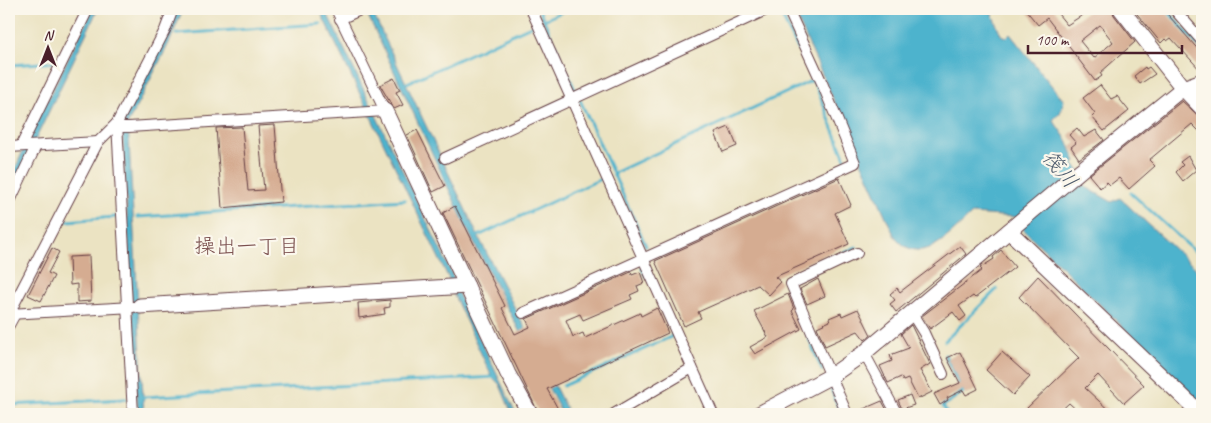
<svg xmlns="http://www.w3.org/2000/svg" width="1211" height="423" viewBox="0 0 1211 423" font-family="Caveat,'Klee One',sans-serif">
<rect width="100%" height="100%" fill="#fbf7ec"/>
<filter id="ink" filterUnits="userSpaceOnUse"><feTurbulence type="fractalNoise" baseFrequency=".02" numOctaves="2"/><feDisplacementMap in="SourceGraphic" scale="10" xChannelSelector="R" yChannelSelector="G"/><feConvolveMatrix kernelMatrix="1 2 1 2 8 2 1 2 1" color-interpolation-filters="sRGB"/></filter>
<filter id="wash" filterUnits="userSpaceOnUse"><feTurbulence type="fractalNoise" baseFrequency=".0096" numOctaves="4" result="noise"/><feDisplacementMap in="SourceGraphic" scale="20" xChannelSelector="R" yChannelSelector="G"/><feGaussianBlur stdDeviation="1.12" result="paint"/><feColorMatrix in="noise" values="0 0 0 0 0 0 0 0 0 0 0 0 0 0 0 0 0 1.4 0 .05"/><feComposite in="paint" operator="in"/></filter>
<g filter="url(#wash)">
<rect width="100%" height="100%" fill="#ebe3c2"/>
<g fill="#4eb3cd" stroke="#4c697c">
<path d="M93,9H98L9,195V184L27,141Z"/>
<path d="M178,9H183L170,41L128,123L144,414H138L122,124Z"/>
<path d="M319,9H325L453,276L457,291L516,414H512L500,385L491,375L452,291L448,277Z"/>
<path d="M365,9H371L478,236L569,414H562L472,239Z"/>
<path d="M793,9H990L1001,35L1007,37L1010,34L1064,101L1060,113L1053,120L1067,140L1076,162L1073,164L1085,179L1084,186L1112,202L1120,198L1202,274V405L1021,227L1016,217L972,214C950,234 920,271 894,235Z"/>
</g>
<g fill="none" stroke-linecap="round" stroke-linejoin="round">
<g stroke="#4eb3cd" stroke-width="3">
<path d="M539,9L577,94"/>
<path d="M778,9L812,76L846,161"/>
<path d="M1166,9L1202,50"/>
<path d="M546,19L568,9"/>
<path d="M176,34L321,24"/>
<path d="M9,65L59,62"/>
<path d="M407,83L533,25"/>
<path d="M580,100L646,246"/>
<path d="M614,173L813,80"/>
<path d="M1131,193L1202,258"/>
<path d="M137,217L405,200"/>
<path d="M67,221L115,217"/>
<path d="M476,237L603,178"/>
<path d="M642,268L646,276"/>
<path d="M945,341L997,289"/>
<path d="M945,355L963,392L943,406L947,414"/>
<path d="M822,370L785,281L856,247"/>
<path d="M829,384L841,414"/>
<path d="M563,386L673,336L672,334"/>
<path d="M143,397L495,377"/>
<path d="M9,405L126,399"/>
</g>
</g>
<g id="blocks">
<g fill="#d5ac91" fill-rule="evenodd">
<path d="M1025,9H1054L1067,25L1092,9H1112L1114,15L1135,42L1100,73L1102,76L1095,81L1047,18L1038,25ZM1100,25L1113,42L1094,58L1080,41Z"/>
<path d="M1133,9H1163L1202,54V72L1171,38L1167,41L1165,39L1161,43Z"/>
<path d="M1145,67L1146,69L1149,67L1155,74L1140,84L1134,76Z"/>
<path d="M394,78L400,90L396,92L403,105L394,109L380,85Z"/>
<path d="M1100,85L1111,99L1117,96L1129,111L1104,131L1092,117L1095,114L1083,98Z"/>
<path d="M1182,101L1202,119V134L1192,124L1149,160L1155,166L1129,189L1119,178L1110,185L1107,182L1100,188L1089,175Z"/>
<path d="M275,125L281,202L222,208L216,128L242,127L248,191L264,190L258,126Z"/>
<path d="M729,127L737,146L723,152L715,133Z"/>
<path d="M1077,128L1084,137L1096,130L1104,140L1079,159L1071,147L1076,143L1069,135Z"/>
<path d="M417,130L445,186L433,192L407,135Z"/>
<path d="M1188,156L1196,170L1183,181L1176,172L1183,165L1180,162Z"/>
<path d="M839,178L851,205L835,213L849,244L775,277L781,282L769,295L758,285L698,312L701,318L684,326L655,261Z"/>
<path d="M455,206L505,306L502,308L515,334L530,327L526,319L631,272L632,275L640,272L644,283L637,286L639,291L630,295L632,299L583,320L580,314L566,320L573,337L583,333L585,338L640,313L641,316L657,308L668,333L547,389L558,409L547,414H539L443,213Z"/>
<path d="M960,246L966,254L896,312L890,304L895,300L890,294L897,288L900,292Z"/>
<path d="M52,248L59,252L48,273L54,276L41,301L28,295Z"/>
<path d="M1001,250L1015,267L975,298L973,296L959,306L966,316L960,321L953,312L930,329L922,316L982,270L980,268L994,259L993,257Z"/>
<path d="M89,256L91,301L77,302V284L70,285L69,257Z"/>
<path d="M1038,276L1144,385L1124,403L1098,375L1085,388L1113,414H1081L1069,403L1057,414H1033L1027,408L1079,358L1019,297Z"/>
<path d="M818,279L825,296L807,304L800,289Z"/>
<path d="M788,294L794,309L792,311L801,329L755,354L750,347L768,337L754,311Z"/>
<path d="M390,300V307L384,308L385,314L359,318L358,303Z"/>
<path d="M858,309L871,335L865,340L858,331L825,346L817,327L830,321L829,318L841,313L842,316Z"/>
<path d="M911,325L930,364L920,370L932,392L918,399L908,379L903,381L901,377L888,383L880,366L892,361L890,355L909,348L901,334Z"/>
<path d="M960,352L978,389L966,395L963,390L947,398L948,400L940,405L934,394L960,383L947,358Z"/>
<path d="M1002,352L1030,377L1013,395L986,370Z"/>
<path d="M910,395L914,405L902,409L898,400Z"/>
<path d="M882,401L889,414H854V413Z"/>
</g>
</g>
</g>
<g filter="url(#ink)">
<use href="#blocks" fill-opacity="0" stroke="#623c42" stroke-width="1"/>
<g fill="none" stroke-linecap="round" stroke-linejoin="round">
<defs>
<g id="street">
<path d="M531,9L713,414"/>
<path d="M1174,9L1202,41"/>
<path d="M340,19L362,9"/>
<path d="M117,123L121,127H129L385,111L336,9"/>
<path d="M117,123L133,414"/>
<path d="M21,146L88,9"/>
<path d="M9,147L98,142"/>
<path d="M445,158L768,9"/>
<path d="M9,203L36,146"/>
<path d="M911,312L924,333L943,374"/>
<path d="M523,313L855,163L822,83L788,9"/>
<path d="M9,314L98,142L117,123L165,30L173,9"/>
<path d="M9,314L133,307"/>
<path d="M9,325L15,314"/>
<path d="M864,353L897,414"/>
<path d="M614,414L692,368"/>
<path d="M847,414L791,284L857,253"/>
</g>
<g id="secondary">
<path d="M1202,81L1183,88L1202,108"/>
<path d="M385,111L508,374L530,414"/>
<path d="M1009,231L1201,414"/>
<path d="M140,306L467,286"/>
<path d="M759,414L831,376L864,353L1081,170L1183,88L1121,9"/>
</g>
</defs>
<use href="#street" stroke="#623c42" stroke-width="12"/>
<use href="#secondary" stroke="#623c42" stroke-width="17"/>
<use href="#street" stroke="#fff" stroke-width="10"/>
<use href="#secondary" stroke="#fff" stroke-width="15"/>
</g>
</g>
<g text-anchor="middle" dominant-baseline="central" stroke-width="4.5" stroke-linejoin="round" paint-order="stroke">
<g font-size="21" font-style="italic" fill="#4c5a6c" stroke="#fbf7ec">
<text transform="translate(1060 169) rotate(50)">筏川</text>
</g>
<g font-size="21" fill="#7b504f" stroke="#fbf7ec">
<text x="247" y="246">操出一丁目</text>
</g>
</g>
<rect width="1211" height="423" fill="none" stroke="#fbf7ec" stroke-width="30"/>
<g transform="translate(48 48)" stroke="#fbf7ec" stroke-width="4" paint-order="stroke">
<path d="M0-4L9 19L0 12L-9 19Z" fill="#4a1f2b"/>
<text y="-8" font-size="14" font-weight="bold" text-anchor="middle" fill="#4a1f2b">N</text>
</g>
<path d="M1028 45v8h154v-8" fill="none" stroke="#4a1f2b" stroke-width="2.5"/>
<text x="1036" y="45" font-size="15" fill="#4a1f2b" stroke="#fbf7ec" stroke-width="4" paint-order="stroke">100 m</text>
</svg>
